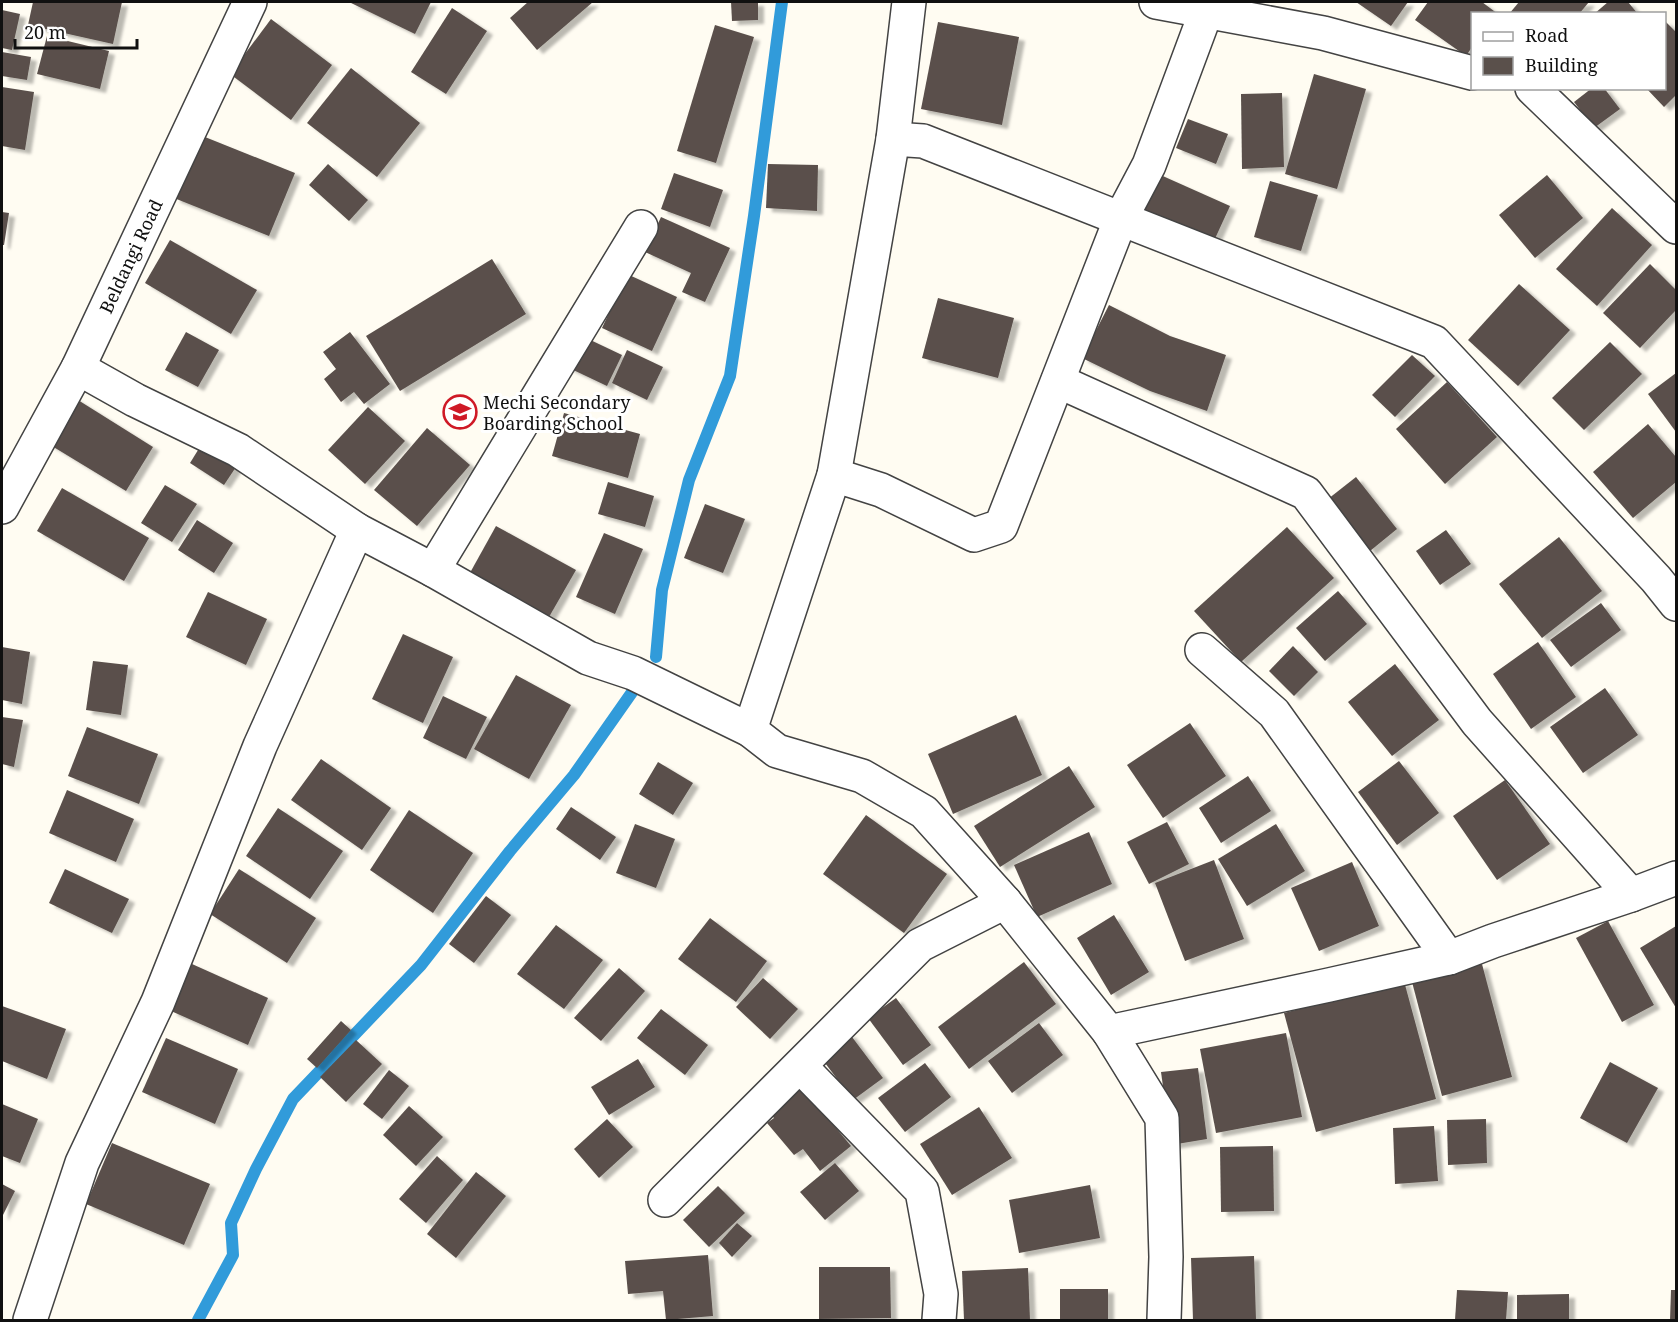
<svg xmlns="http://www.w3.org/2000/svg" width="1678" height="1322" viewBox="0 0 1678 1322" font-family="'Noto Serif',serif">
<defs>
<filter id="shadow"><feDropShadow dx="6" dy="4" stdDeviation="1.5" flood-color="#0004"/></filter>
</defs>
<rect width="100%" height="100%" fill="#fffcf2"/>
<g fill="none" stroke-linecap="round" stroke-linejoin="round">
<g stroke="#319bda" stroke-width="12">
<path d="M656,657L662,590L689,480L730,376L754,216L782,2"/>
<path d="M198,1320L233,1255L231,1223L256,1169L293,1099L421,965L510,851L574,775L635,688"/>
</g>
</g>
<g fill="#5a504b" filter="url(#shadow)">
<path d="M33,2H122L113,44L28,25Z"/>
<path d="M349,2H431L415,34Z"/>
<path d="M528,2H593L537,50L510,18Z"/>
<path d="M731,2H758V20L732,21Z"/>
<path d="M1356,2H1408L1391,26Z"/>
<path d="M1428,2H1482L1498,14H1472V47L1466,56L1415,20Z"/>
<path d="M1519,2H1589L1579,14H1509Z"/>
<path d="M1608,2H1628L1638,14H1594Z"/>
<path d="M452,8L487,31L446,94L411,72Z"/>
<path d="M2,10L20,14L12,50L2,48Z"/>
<path d="M271,19L332,65L291,120L230,74Z"/>
<path d="M1664,20L1676,32V95L1664,107L1646,88H1664Z"/>
<path d="M938,22L1019,37L1002,125L921,109Z"/>
<path d="M715,25L754,37L716,163L677,151Z"/>
<path d="M47,36L109,51L100,89L37,74Z"/>
<path d="M2,52L31,57L27,80L2,76Z"/>
<path d="M351,68L420,123L377,177L307,123Z"/>
<path d="M1314,74L1366,89L1337,189L1285,174Z"/>
<path d="M2,87L34,92L25,150L2,146Z"/>
<path d="M1592,88H1604L1620,109L1594,128L1574,102Z"/>
<path d="M1282,93L1284,167L1242,169L1241,94Z"/>
<path d="M1188,119L1228,134L1216,164L1176,148Z"/>
<path d="M200,135L295,173L269,236L174,198Z"/>
<path d="M328,164L368,200L349,221L309,185Z"/>
<path d="M768,164L818,165L817,211L766,208Z"/>
<path d="M674,173L723,190L710,227L661,209Z"/>
<path d="M1156,173L1230,206L1213,243L1139,210Z"/>
<path d="M1547,175L1583,218L1535,258L1499,215Z"/>
<path d="M1270,181L1318,195L1301,251L1254,237Z"/>
<path d="M1612,208L1652,245L1597,306L1556,269Z"/>
<path d="M2,212L9,213L4,245H2Z"/>
<path d="M661,217L730,248L705,302L682,292L691,273L645,252Z"/>
<path d="M170,240L257,290L231,334L145,283Z"/>
<path d="M492,259L526,314L400,391L366,336Z"/>
<path d="M1650,264L1676,290V310L1640,348L1603,313Z"/>
<path d="M627,274L677,297L652,351L602,328Z"/>
<path d="M1519,284L1570,330L1518,386L1468,340Z"/>
<path d="M938,298L1014,318L998,378L922,358Z"/>
<path d="M1109,305L1170,336L1226,355L1207,411L1150,391L1082,358Z"/>
<path d="M186,332L219,350L198,387L165,370Z"/>
<path d="M350,332L390,384L364,404L354,392L341,402L324,379L336,369L323,352Z"/>
<path d="M582,336L622,355L607,386L567,367Z"/>
<path d="M1610,342L1642,374L1584,430L1552,398Z"/>
<path d="M627,350L663,367L647,400L612,383Z"/>
<path d="M1412,355L1435,376L1395,417L1372,395Z"/>
<path d="M1676,373V432L1648,394Z"/>
<path d="M1447,382L1497,437L1445,484L1396,429Z"/>
<path d="M70,395L153,447L126,491L42,440Z"/>
<path d="M368,407L405,441L365,484L328,450Z"/>
<path d="M564,413L640,434L628,478L552,456Z"/>
<path d="M1648,424L1676,457V482L1633,518L1593,472Z"/>
<path d="M427,428L470,465L417,526L374,490Z"/>
<path d="M203,442L238,464L224,485L190,463Z"/>
<path d="M1356,477L1397,529L1370,551L1328,499Z"/>
<path d="M608,482L654,496L645,527L598,514Z"/>
<path d="M165,485L197,504L172,542L141,523Z"/>
<path d="M62,488L149,538L124,581L37,531Z"/>
<path d="M705,504L745,519L723,573L684,558Z"/>
<path d="M197,520L233,543L214,573L178,550Z"/>
<path d="M496,526L576,570L545,624L466,580Z"/>
<path d="M1287,527L1334,578L1241,662L1194,611Z"/>
<path d="M1446,530L1471,564L1440,585L1416,551Z"/>
<path d="M604,533L643,549L615,614L576,597Z"/>
<path d="M1559,537L1602,591L1542,638L1499,584Z"/>
<path d="M1338,591L1367,624L1325,661L1296,628Z"/>
<path d="M208,592L267,619L246,665L186,637Z"/>
<path d="M1601,603L1621,630L1571,667L1550,640Z"/>
<path d="M403,634L453,657L423,723L372,699Z"/>
<path d="M1538,642L1576,697L1531,729L1493,674Z"/>
<path d="M1293,646L1318,672L1294,696L1269,671Z"/>
<path d="M2,647L30,652L22,704L2,700Z"/>
<path d="M93,661L128,665L121,715L86,710Z"/>
<path d="M1395,664L1439,720L1392,756L1348,702Z"/>
<path d="M516,675L571,705L529,779L474,749Z"/>
<path d="M1605,688L1638,735L1583,773L1550,727Z"/>
<path d="M443,696L487,717L466,759L423,738Z"/>
<path d="M1016,715L1042,775L953,814L928,754Z"/>
<path d="M2,717L23,720L14,767L2,764Z"/>
<path d="M1190,723L1226,776L1163,818L1127,765Z"/>
<path d="M87,727L158,754L139,804L68,776Z"/>
<path d="M321,759L391,808L362,850L291,800Z"/>
<path d="M1399,761L1439,813L1397,845L1358,792Z"/>
<path d="M658,762L693,783L673,815L639,794Z"/>
<path d="M1069,766L1095,807L1000,867L974,826Z"/>
<path d="M1248,776L1271,811L1221,843L1199,808Z"/>
<path d="M1505,780L1550,844L1497,880L1453,816Z"/>
<path d="M67,790L134,819L116,862L49,833Z"/>
<path d="M571,807L616,837L600,860L556,829Z"/>
<path d="M278,808L343,851L310,899L246,856Z"/>
<path d="M409,810L473,853L433,913L370,870Z"/>
<path d="M866,815L947,874L904,933L823,874Z"/>
<path d="M1167,822L1189,864L1149,884L1127,842Z"/>
<path d="M635,824L675,839L656,888L616,873Z"/>
<path d="M1276,824L1305,871L1247,906L1218,859Z"/>
<path d="M1089,832L1112,884L1037,917L1014,865Z"/>
<path d="M1214,860L1244,939L1185,961L1155,883Z"/>
<path d="M1352,862L1379,926L1319,951L1291,888Z"/>
<path d="M65,869L129,899L112,933L49,903Z"/>
<path d="M239,869L316,918L287,963L210,914Z"/>
<path d="M486,896L511,915L474,963L449,944Z"/>
<path d="M1114,915L1149,972L1111,995L1077,938Z"/>
<path d="M710,918L767,961L736,1002L678,959Z"/>
<path d="M1608,921L1654,1005L1622,1022L1576,938Z"/>
<path d="M556,925L603,960L564,1009L517,974Z"/>
<path d="M1676,926V1008L1640,948Z"/>
<path d="M1024,962L1056,1004L969,1069L938,1027Z"/>
<path d="M192,964L268,998L248,1045L171,1011Z"/>
<path d="M1482,964L1512,1077L1442,1096L1412,982Z"/>
<path d="M619,968L645,991L601,1041L574,1018Z"/>
<path d="M763,978L798,1009L770,1039L736,1007Z"/>
<path d="M1404,981L1436,1099L1316,1132L1284,1013Z"/>
<path d="M896,998L931,1045L903,1065L868,1018Z"/>
<path d="M2,1006L66,1029L47,1079L2,1061Z"/>
<path d="M661,1009L708,1045L685,1075L637,1038Z"/>
<path d="M341,1021L351,1030L317,1068L307,1059Z"/>
<path d="M1039,1023L1063,1055L1012,1093L988,1061Z"/>
<path d="M849,1033L883,1078L853,1100L819,1055Z"/>
<path d="M1286,1033L1302,1117L1216,1133L1200,1049Z"/>
<path d="M166,1038L238,1069L215,1124L142,1092Z"/>
<path d="M356,1040L382,1064L346,1102L320,1077Z"/>
<path d="M638,1059L655,1087L609,1115L591,1087Z"/>
<path d="M1610,1062L1658,1088L1627,1143L1580,1118Z"/>
<path d="M925,1063L951,1097L905,1132L878,1098Z"/>
<path d="M1198,1068L1207,1139L1171,1145L1161,1072Z"/>
<path d="M389,1070L409,1086L382,1119L363,1104Z"/>
<path d="M798,1082L851,1146L820,1171L803,1149L794,1155L767,1123L774,1118L766,1109Z"/>
<path d="M2,1104L38,1119L20,1163L2,1156Z"/>
<path d="M409,1106L443,1137L416,1166L383,1135Z"/>
<path d="M979,1107L1012,1158L952,1195L920,1144Z"/>
<path d="M607,1119L633,1147L599,1178L574,1149Z"/>
<path d="M1486,1119L1487,1163L1448,1165L1447,1120Z"/>
<path d="M1434,1126L1438,1181L1395,1184L1393,1128Z"/>
<path d="M112,1143L210,1184L184,1245L86,1204Z"/>
<path d="M1273,1146L1274,1211L1221,1212L1220,1147Z"/>
<path d="M437,1156L463,1180L426,1223L399,1199Z"/>
<path d="M835,1163L859,1191L825,1220L800,1192Z"/>
<path d="M476,1172L506,1196L456,1258L427,1234Z"/>
<path d="M2,1184L15,1191L2,1217Z"/>
<path d="M1090,1185L1100,1238L1019,1253L1009,1200Z"/>
<path d="M718,1186L745,1213L709,1247L683,1220Z"/>
<path d="M737,1223L752,1236L732,1257L719,1243Z"/>
<path d="M708,1255L713,1316L666,1320L663,1291L628,1294L625,1261Z"/>
<path d="M1254,1256L1256,1320H1193L1191,1258Z"/>
<path d="M819,1267H890L891,1318L819,1319Z"/>
<path d="M1028,1268L1030,1320H964L962,1271Z"/>
<rect x="1060" y="1289" width="48" height="31"/>
<path d="M1457,1290L1508,1292L1506,1320H1455Z"/>
<path d="M1671,1290H1676V1320H1670Z"/>
<path d="M1569,1294V1320H1517V1295Z"/>
</g>
<g fill="none" stroke-linecap="round" stroke-linejoin="round">
<defs>
<g id="minor">
<path d="M1156,2L1323,33L1472,73"/>
<path d="M1532,88L1676,227"/>
<path d="M893,139L909,2"/>
<path d="M78,368L135,400L238,450L357,530L433,570L588,658L633,673L750,730L777,751L862,776L924,812L1005,902L1109,1032L1329,985L1449,958L1493,941L1631,895L1676,878"/>
<path d="M1058,381L1306,493L1477,722L1631,895"/>
<path d="M834,475L893,139L923,141L1434,342L1656,579L1676,604"/>
<path id="s1" d="M2,507L78,368L250,2"/>
<path d="M433,570L641,227"/>
<path d="M1202,650L1274,713L1449,958"/>
<path d="M750,730L834,475L881,490L974,535L1001,526L1121,218L1149,165L1206,12"/>
<path d="M1109,1032L1162,1118L1166,1257L1164,1320"/>
<path d="M800,1066L922,1191L941,1294L939,1320"/>
<path d="M665,1200L920,945L1005,902"/>
<path d="M30,1320L82,1163L158,1002L260,746L357,530"/>
</g>
</defs>
<use href="#minor" stroke="#434343" stroke-width="36"/>
<use href="#minor" stroke="#fff" stroke-width="33"/>
</g>
<defs>
<symbol id="school-ring" viewBox="-11 -11 22 22"><circle r="9.5" fill="#fff" stroke="#cf1926" stroke-width="1.5"/><path d="M0-5L7-2L0 1L-7-2ZM-4 1L0 2.5L4 1V4Q0 6-4 4Z" fill="#cf1926"/></symbol>
</defs>
<g fill-rule="evenodd">
<use href="#school-ring" x="441" y="393" width="38" height="38"/>
</g>
<g text-anchor="middle" dominant-baseline="central" stroke-width="6" stroke-linejoin="round" paint-order="stroke">
<g font-size="18" fill="#101010" stroke="#fff">
<text stroke="none"><textPath href="#s1" startOffset="282">Beldangi Road</textPath></text>
</g>
<g font-size="18" fill="#101010" stroke="#fff" text-anchor="start">
<text x="483" y="402">Mechi Secondary<tspan x="483" dy="21">Boarding School</tspan></text>
</g>
</g>
<rect width="1678" height="1322" fill="none" stroke="#101010" stroke-width="6"/>
<rect x="1471" y="12" width="195" height="78" fill="#ffffff" stroke="#9f9f9f" stroke-width="1.5"/>
<rect x="1483" y="32" width="30" height="9" fill="#ffffff" stroke="#9f9f9f" stroke-width="1.5"/>
<text x="1525" y="42" font-size="18" fill="#101010">Road</text>
<rect x="1483" y="57" width="30" height="18" fill="#5a504b" stroke="#9f9f9f" stroke-width="1.5"/>
<text x="1525" y="72" font-size="18" fill="#101010">Building</text>
<path d="M15 39v9h122v-9" fill="none" stroke="#101010" stroke-width="3"/>
<text x="24" y="39" font-size="18" fill="#101010" stroke="#ffffff" stroke-width="4.5" paint-order="stroke">20 m</text>
</svg>
